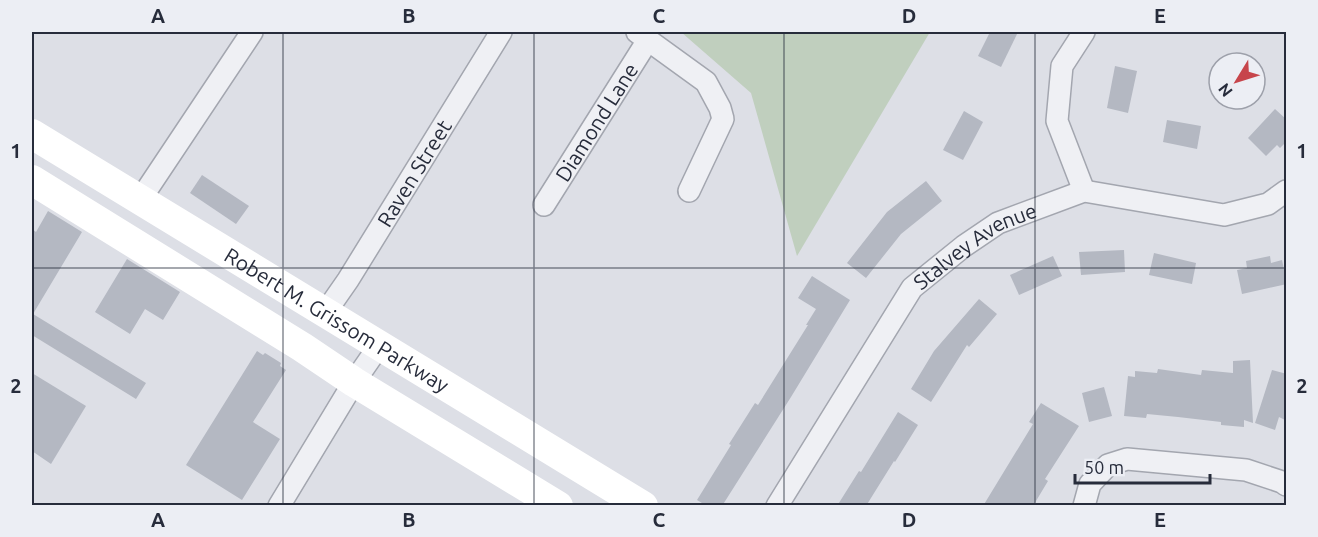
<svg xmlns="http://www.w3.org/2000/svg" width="1318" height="537" viewBox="0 0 1318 537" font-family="Ubuntu,sans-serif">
<rect width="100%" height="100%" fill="#dddfe6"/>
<path fill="#c0cfbe" d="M681,32H930L797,256L751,93Z"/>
<g fill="#b4b8c2">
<path d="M990,32H1018L1001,67L978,56Z"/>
<path d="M1115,66L1137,71L1128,113L1107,108Z"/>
<path d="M1275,109L1287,120V141L1280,148L1277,145L1266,156L1248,138Z"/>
<path d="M964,111L983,122L963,160L943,150Z"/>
<path d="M1167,120L1201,126L1197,149L1163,142Z"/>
<path d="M202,175L249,206L236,224L190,193Z"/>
<path d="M926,181L942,201L901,234L866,278L847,263L887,212Z"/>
<path d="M48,211L82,232L33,314L146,383L136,399L32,335V229L36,232Z"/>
<path d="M1124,250L1125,272L1081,275L1079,252Z"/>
<path d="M1154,253L1196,263L1192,284L1149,275Z"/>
<path d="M1053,256L1062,276L1019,295L1010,275Z"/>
<path d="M1270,256L1271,263L1282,260L1287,284L1242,294L1237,270L1247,268L1246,261Z"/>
<path d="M127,259L180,292L163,320L145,309L130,334L95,312Z"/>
<path d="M812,276L850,300L791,397L722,506H707L697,500L731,445L729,444L755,403L758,405L808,325H806L816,309L798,298Z"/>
<path d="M979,299L997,314L969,347L967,345L931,402L911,389L934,351Z"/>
<path d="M257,351L263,355L265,353L281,363L280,366L286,370L253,422L280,439L242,500L186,465Z"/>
<path d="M1250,360L1253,423L1244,420V427L1221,425V422L1178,417L1147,414L1146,418L1124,416L1128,376L1135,377V371L1157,373L1158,369L1201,375L1202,370L1233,373V361Z"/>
<path d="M1272,370L1287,374V421L1279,417L1275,430L1255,423Z"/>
<path d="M32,373L86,406L51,464L32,451Z"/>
<path d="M1104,387L1112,416L1089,422L1082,393Z"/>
<path d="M1041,403L1079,426L1045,479L1048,481L1033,506H983L1033,424L1029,422Z"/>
<path d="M898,412L918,425L895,462L894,461L866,506H837L859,471L861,472Z"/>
</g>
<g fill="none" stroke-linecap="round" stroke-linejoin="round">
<defs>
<g id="minor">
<path d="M637,32L706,82L720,108L723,119L689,191"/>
<path d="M1084,32L1062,66L1057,121L1084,191"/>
<path d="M140,200L252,32"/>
<path id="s1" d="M544,205L648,40"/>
<path id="s2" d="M325,313L348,280L501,32"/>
<path d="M279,506L354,382L379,346"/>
<path id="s3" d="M777,506L912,288L964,246L998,223L1084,191L1224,215L1268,204L1286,191"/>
<path d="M1084,506L1090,484L1108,465L1127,459L1246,470L1282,482L1286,485"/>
</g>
</defs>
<use href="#minor" stroke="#a3a6af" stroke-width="24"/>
<use href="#minor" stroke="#eff0f4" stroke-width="21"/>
<g stroke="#fff" stroke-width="30">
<path id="s4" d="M32,134L643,506"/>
<path d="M32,180L302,347L354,382L558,506"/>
</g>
</g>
<path fill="none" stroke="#272c3b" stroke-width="1.5" stroke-opacity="0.55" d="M283,32V506M534,32V506M784,32V506M1035,32V506M32,268H1286"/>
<g text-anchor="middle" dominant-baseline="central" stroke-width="6" stroke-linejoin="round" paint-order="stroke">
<g font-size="21" fill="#272c3b" stroke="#eceef4">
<text stroke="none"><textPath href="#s1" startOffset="98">Diamond Lane</textPath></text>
<text stroke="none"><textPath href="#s2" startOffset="166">Raven Street</textPath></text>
<text stroke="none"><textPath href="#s3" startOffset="333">Stalvey Avenue</textPath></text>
<text stroke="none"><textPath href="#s4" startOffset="357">Robert M. Grissom Parkway</textPath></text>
</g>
</g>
<rect width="1318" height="537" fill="none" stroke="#eceef4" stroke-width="66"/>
<g transform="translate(1237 81) rotate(232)"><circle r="28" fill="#eceef4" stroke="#9da0aa" stroke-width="1.5"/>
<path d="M0-4.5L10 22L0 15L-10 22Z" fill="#c7454b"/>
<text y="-9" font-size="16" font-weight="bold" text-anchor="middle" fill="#272c3b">N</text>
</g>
<path d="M1075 474v9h135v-9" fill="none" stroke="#272c3b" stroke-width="3"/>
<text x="1084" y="474" font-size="18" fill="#272c3b" stroke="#eceef4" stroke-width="4.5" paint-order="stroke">50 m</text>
<rect x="33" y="33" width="1252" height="471" fill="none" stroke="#272c3b" stroke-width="2"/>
<g font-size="20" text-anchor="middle" font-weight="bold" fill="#272c3b">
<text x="158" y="23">A</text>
<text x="409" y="23">B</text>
<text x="659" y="23">C</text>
<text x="909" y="23">D</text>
<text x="1160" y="23">E</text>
<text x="16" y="158">1</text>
<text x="1302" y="158">1</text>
<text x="16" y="393">2</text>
<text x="1302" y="393">2</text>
<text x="158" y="527">A</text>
<text x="409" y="527">B</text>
<text x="659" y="527">C</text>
<text x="909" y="527">D</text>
<text x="1160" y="527">E</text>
</g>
</svg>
